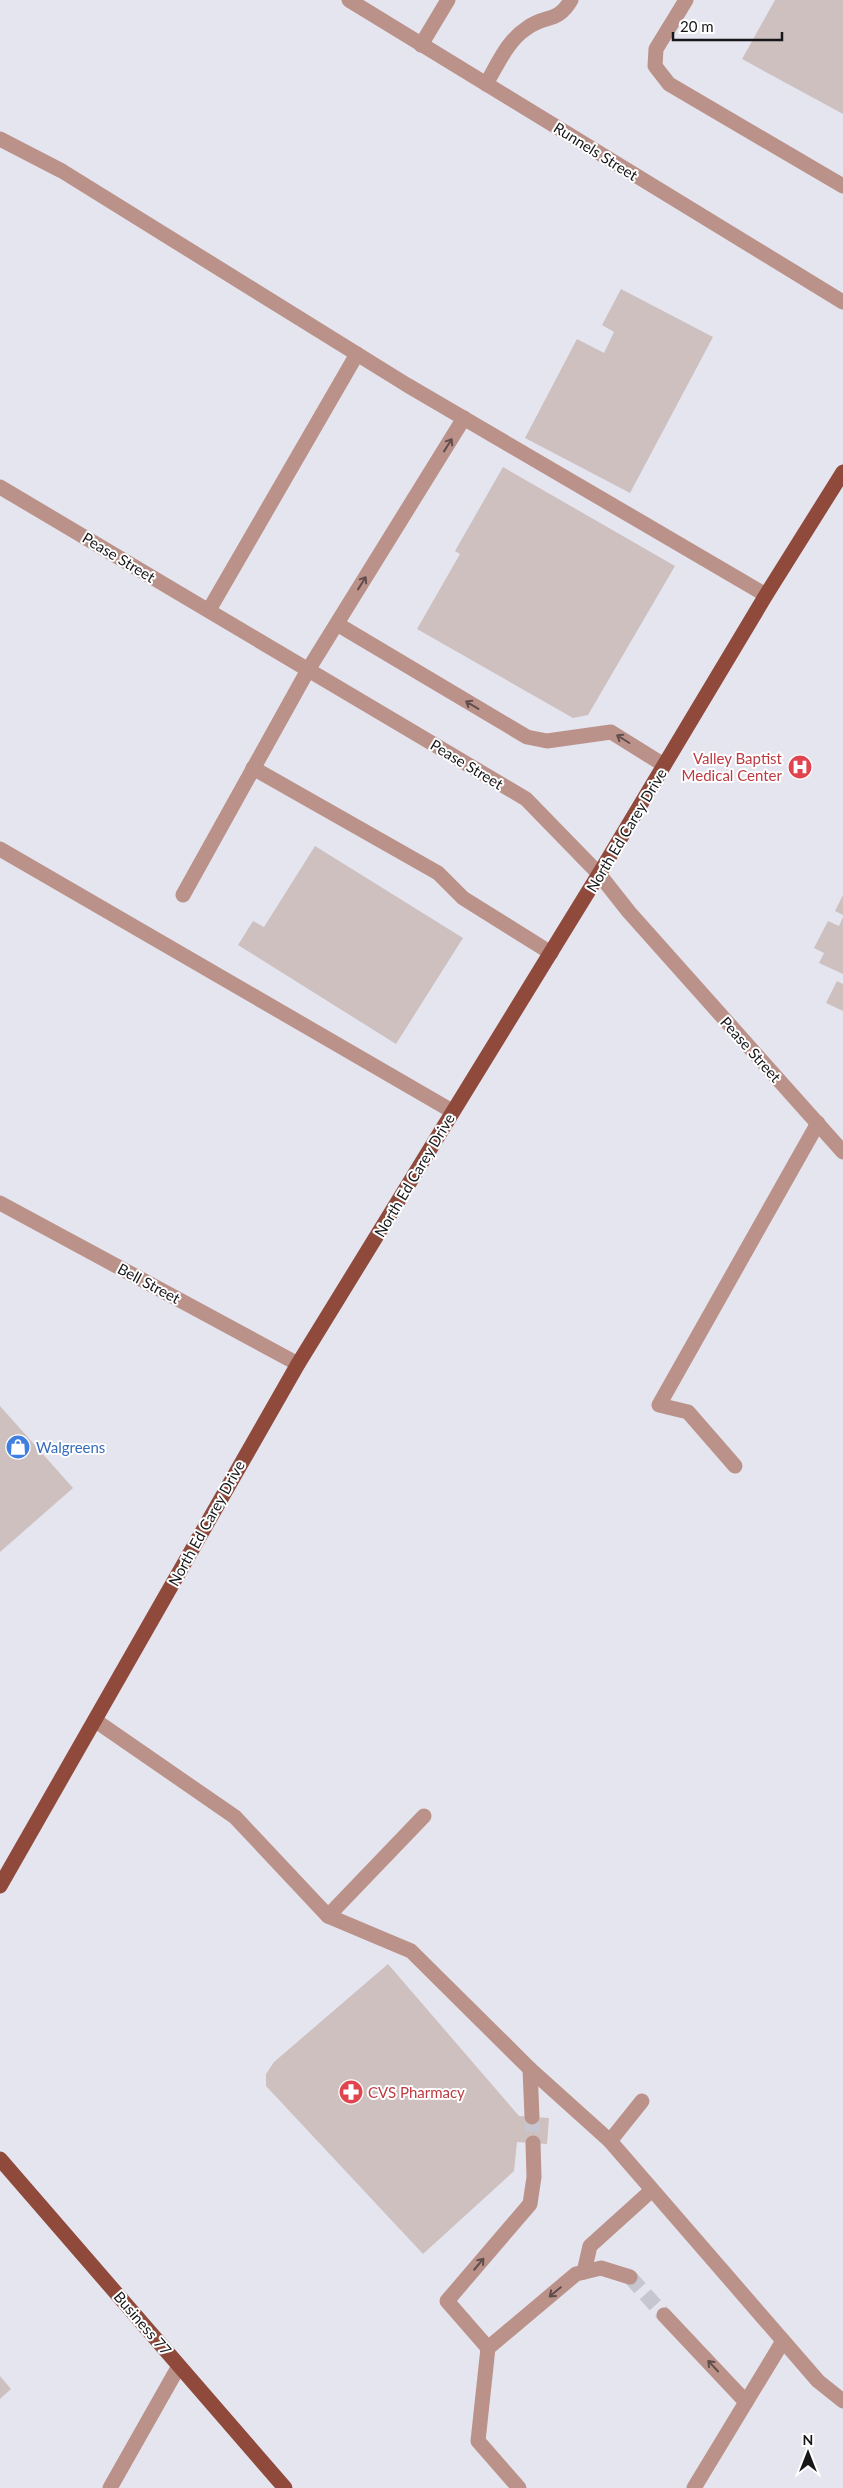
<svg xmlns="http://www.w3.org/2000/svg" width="843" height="2488" viewBox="0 0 843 2488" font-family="Lato,sans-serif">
<rect width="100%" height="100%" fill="#e5e5f0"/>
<g fill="#cdc0bf">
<path d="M775,0H843V114L742,59Z"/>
<path d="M621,289L713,337L630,493L525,438L577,339L604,353L614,332L602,325Z"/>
<path d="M503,467L675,566L588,715L573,718L417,629L460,554L455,551Z"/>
<path d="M315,846L463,938L396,1044L238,945L253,921L264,927Z"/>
<path d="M843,895V915L835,911Z"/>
<path d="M843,917V974L819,963L824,953L814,948L828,921L839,926Z"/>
<path d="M837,981L843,984V1011L826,1003Z"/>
<path d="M0,1406L73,1488L0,1552Z"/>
<path d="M388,1964L519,2116L549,2118L547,2144L517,2142L514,2171L423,2254L266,2086V2074L274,2062Z"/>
<path d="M0,2376L11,2389L0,2399Z"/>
</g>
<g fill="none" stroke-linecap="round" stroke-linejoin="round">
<g stroke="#c6c6d0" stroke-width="15" stroke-dasharray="15 8" stroke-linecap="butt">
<path d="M532,2117L533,2143"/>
<path d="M630,2277L664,2315"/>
</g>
<g stroke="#bb9289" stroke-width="15">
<path d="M349,0L843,302"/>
<path d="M686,0L656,49L655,66L669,84L843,186"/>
<path d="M421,45L448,0"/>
<path d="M486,84C498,64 507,41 527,28C546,14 557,24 571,0"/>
<path d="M0,139L62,171L407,385L766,595"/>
<path d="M0,487L526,799L599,874L629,912L843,1152"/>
<path d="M209,610L357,354"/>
<path d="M337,624L527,737L547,741L611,732L664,765"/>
<path d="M253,768L438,873L463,898L551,953"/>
<path d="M0,849L452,1111"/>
<path d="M183,895L308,670L464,418"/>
<path d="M0,1203L298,1364"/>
<path d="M735,1466L688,1412L659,1405L818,1123"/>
<path d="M96,1721L235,1817L328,1916L424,1816"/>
<path d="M328,1916L411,1951L530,2069L610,2141L818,2381L843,2401"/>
<path d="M530,2069L532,2117"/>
<path d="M610,2141L642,2101"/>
<path d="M584,2272L590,2246L652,2190"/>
<path d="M664,2315L746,2402"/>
<path d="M488,2348L447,2301L530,2204L534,2177L533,2143"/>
<path d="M110,2488L179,2366"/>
<path d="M519,2488L478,2441L488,2348L576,2274L601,2268L630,2277"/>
<path d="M694,2488L783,2341"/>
</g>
<g stroke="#8f4a3c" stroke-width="15">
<path d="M0,1886L298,1364L599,874L766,595L843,472"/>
<path d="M0,2159L285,2488"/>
</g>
</g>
<defs><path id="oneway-shaft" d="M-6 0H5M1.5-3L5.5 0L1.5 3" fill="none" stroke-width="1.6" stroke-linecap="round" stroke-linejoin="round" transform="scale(1.25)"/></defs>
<g stroke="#614e4c">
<use href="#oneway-shaft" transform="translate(448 445) rotate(-58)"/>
<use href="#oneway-shaft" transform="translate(362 583) rotate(-58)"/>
<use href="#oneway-shaft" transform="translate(472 705) rotate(-149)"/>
<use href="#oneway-shaft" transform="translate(623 739) rotate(-148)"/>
<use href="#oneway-shaft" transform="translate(479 2264) rotate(-50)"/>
<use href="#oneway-shaft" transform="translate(555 2292) rotate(140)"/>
<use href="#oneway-shaft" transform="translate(713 2366) rotate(-133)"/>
</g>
<defs>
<symbol id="hospital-disc" viewBox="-11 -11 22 22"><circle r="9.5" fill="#e0444e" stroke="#fff"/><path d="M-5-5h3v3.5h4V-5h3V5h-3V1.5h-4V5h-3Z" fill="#fff"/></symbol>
<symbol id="shop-disc" viewBox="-11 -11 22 22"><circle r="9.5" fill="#3f7fe0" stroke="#fff"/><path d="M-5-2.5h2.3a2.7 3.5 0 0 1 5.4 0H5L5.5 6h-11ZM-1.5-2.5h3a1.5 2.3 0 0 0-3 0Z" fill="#fff"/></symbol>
<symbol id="pharmacy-disc" viewBox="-11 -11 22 22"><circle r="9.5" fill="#e0444e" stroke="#fff"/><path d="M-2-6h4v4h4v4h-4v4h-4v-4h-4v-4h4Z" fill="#fff"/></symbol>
</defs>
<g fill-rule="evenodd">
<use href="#hospital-disc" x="786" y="753" width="28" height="28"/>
<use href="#shop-disc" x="4" y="1433" width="28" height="28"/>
<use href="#pharmacy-disc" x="337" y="2078" width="28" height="28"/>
</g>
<g text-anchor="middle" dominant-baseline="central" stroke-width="4" stroke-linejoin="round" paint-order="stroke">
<g font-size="15" fill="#17171a" stroke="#fff">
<text transform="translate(596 151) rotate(32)">Runnels Street</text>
<text transform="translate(119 557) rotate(31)">Pease Street</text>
<text transform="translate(467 764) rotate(31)">Pease Street</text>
<text transform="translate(626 830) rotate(-59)">North Ed Carey Drive</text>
<text transform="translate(751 1049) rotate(48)">Pease Street</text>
<text transform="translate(414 1175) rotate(-59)">North Ed Carey Drive</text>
<text transform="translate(149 1283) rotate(28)">Bell Street</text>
<text transform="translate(206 1523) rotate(-61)">North Ed Carey Drive</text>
<text transform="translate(143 2323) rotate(49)">Business 77</text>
</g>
<g font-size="15" fill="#be3a42" stroke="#fff" text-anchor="end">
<text x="782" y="758">Valley Baptist<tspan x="782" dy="17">Medical Center</tspan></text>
<text x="368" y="2092" text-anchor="start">CVS Pharmacy</text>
</g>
<g font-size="15" fill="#366cbe" stroke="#fff" text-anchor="start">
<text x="36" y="1447">Walgreens</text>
</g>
</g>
<g transform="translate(808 2453)" stroke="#ffffff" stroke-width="4" paint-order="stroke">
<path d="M0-4L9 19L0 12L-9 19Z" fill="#17171a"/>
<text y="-8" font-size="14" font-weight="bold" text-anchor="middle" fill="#17171a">N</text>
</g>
<path d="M673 32v8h109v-8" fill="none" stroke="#17171a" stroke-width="2.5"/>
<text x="680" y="32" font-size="15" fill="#17171a" stroke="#ffffff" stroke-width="4" paint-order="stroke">20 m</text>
</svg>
